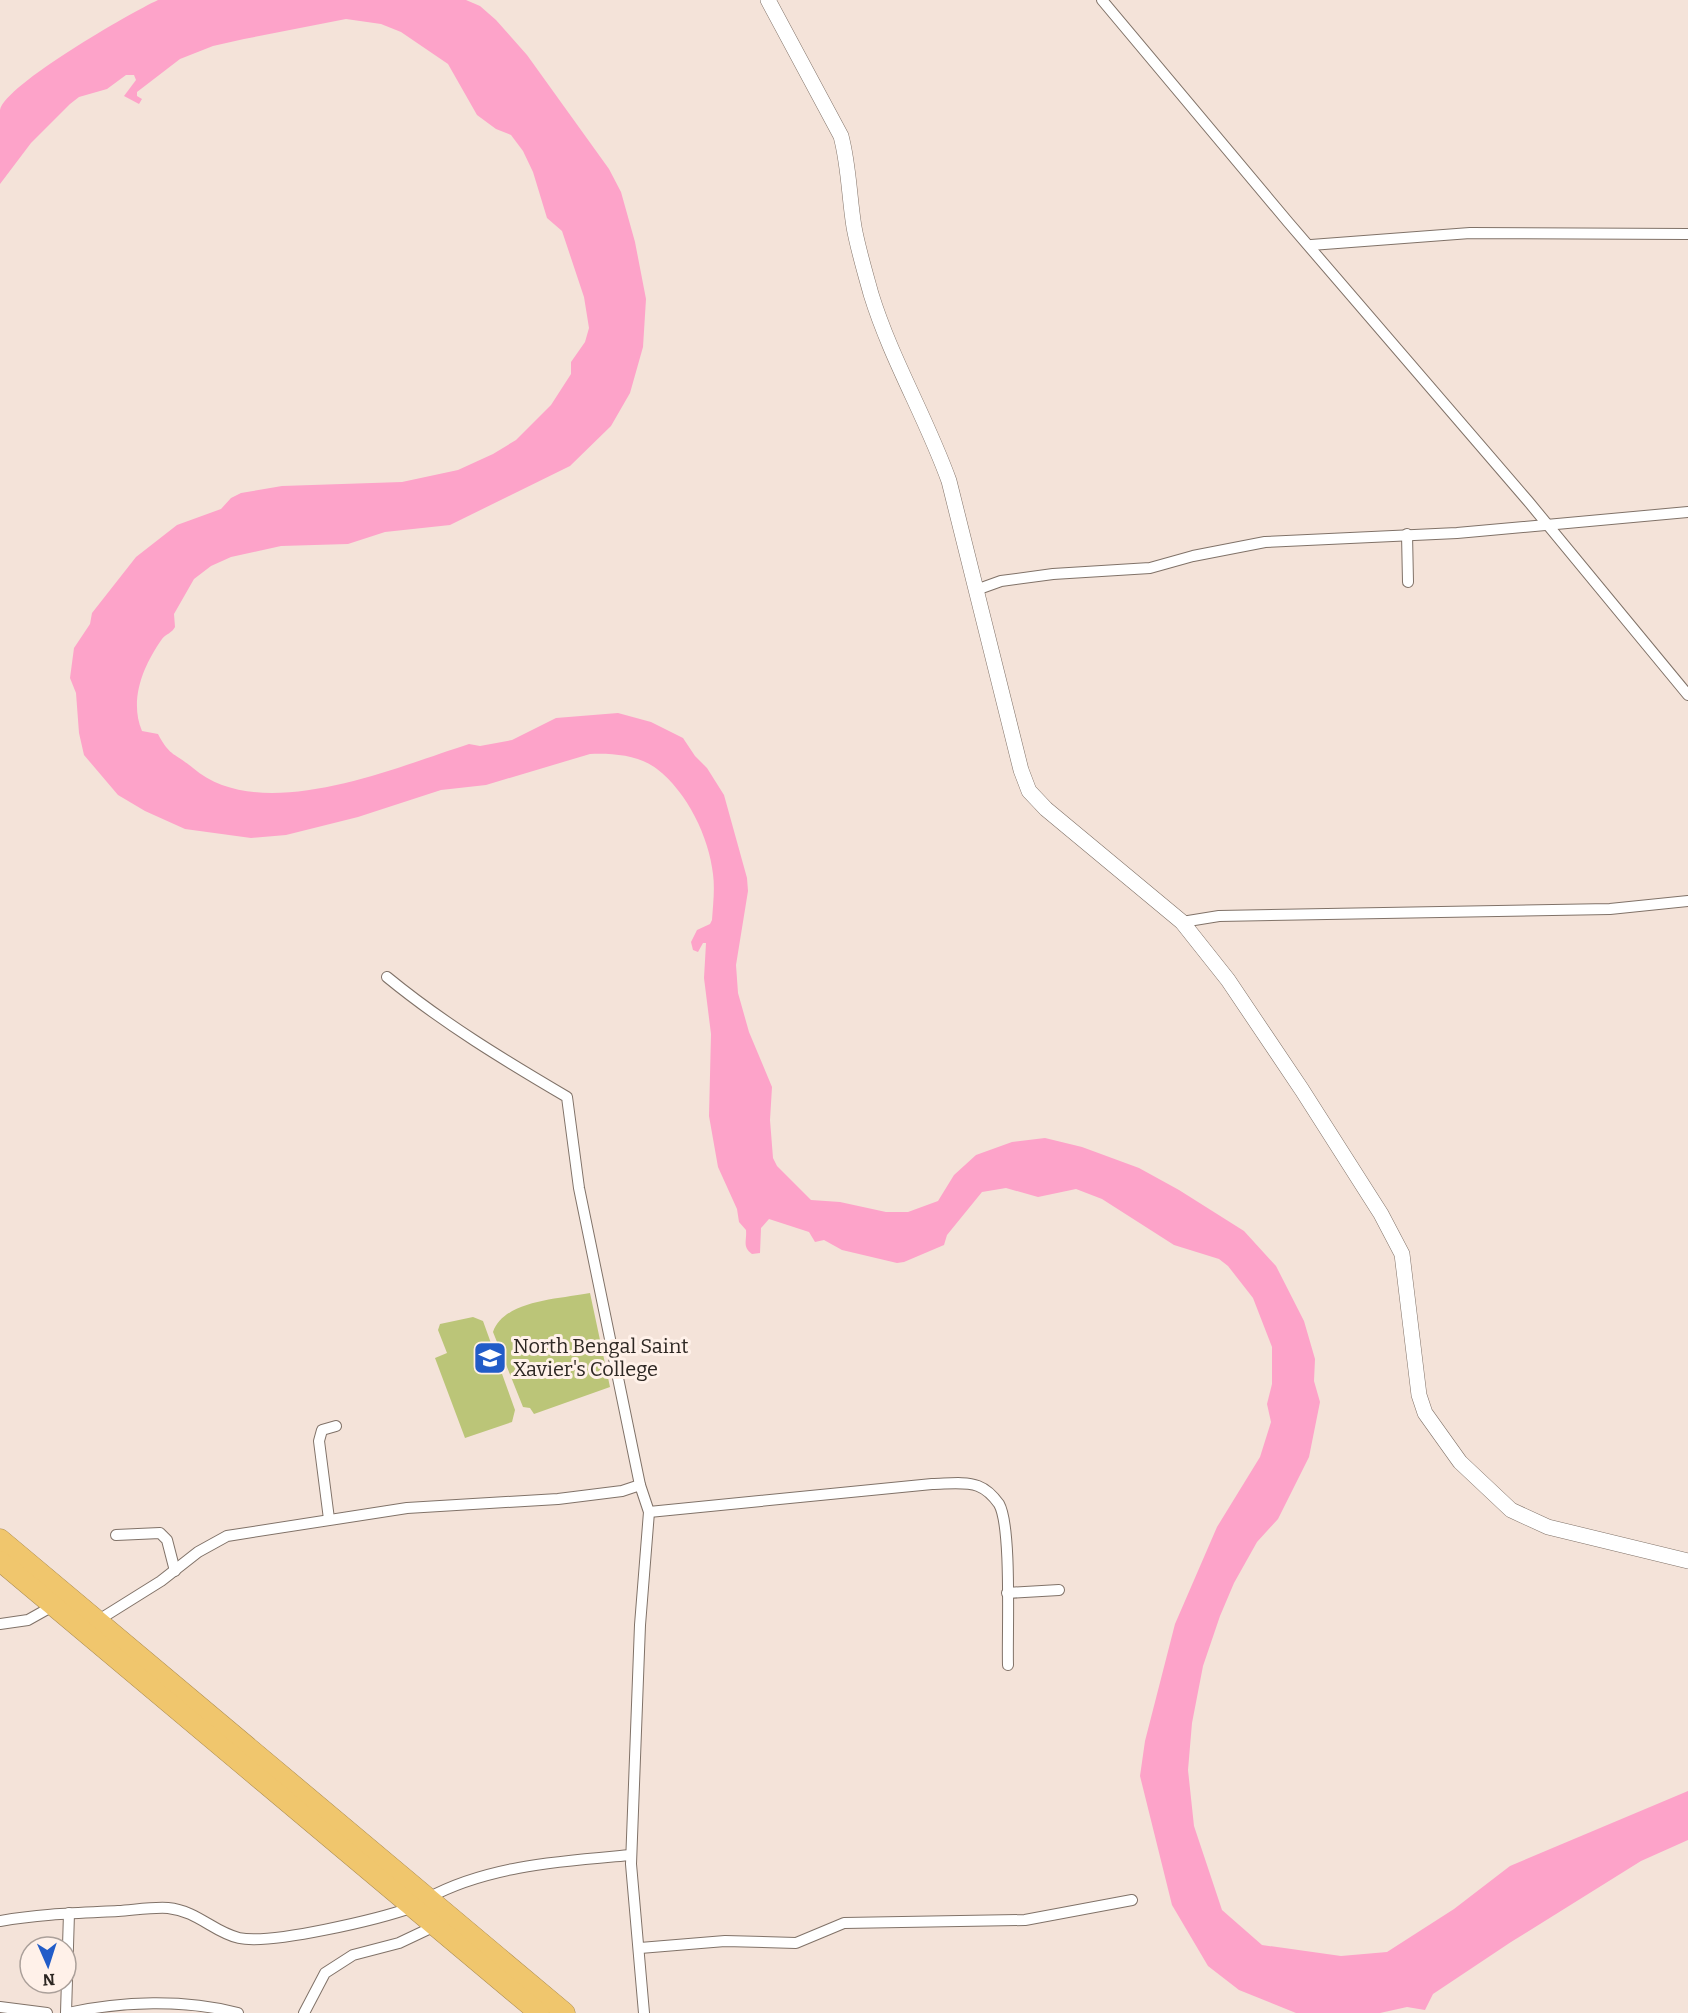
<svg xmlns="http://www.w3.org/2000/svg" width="1688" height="2013" viewBox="0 0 1688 2013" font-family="Bitter,serif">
<rect width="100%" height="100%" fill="#f4e3d9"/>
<g fill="#bbc578">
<path d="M590,1293L610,1387L534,1414L530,1408L523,1407L493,1332C504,1300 560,1299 590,1293Z"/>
<path d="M473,1317L483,1321L515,1410L512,1422L465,1438L435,1358L447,1353L438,1330L440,1324Z"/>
</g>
<path fill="#fda3c9" d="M158,0H466L480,6L496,20L527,55L609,169L621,192L635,242L646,299L643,347L630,393L611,426L570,466L450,525L385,532L348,544L281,546L231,557L211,566L194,579L174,614L175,627C172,633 166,634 162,639C143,666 129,700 142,731L158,734C170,757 175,753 193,768C260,826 394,768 469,744L480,746L512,740L556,718L618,713L651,722L683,738L695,756L707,768L724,795L747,878L748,891L736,965L738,993L749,1032L772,1087L770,1120L773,1158L777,1166L811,1200L840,1202L886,1212H908L938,1201L954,1175L976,1155L1012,1142L1045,1138L1082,1147L1139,1168L1179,1190L1244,1231L1276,1266L1304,1321L1315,1359L1314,1381L1320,1402L1309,1457L1278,1519L1257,1542L1234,1583L1220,1616L1203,1666L1192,1723L1188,1770L1194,1826L1222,1910L1262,1945L1341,1956L1387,1952L1454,1909L1510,1866L1688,1791V1840L1641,1861L1511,1942L1433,1994L1425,2010L1407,2007L1380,2013H1296L1239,1990L1208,1966L1172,1905L1140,1776L1145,1741L1175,1624L1217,1527L1260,1457L1271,1422L1267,1404L1272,1384V1347L1253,1298L1228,1266L1219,1259L1174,1245L1102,1199L1076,1189L1038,1197L1006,1188L982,1192L947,1235L944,1245L904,1262L897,1263L842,1250L824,1240L815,1242L809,1232L769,1219L761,1228L760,1253L752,1254C742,1247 747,1241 746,1230L739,1222L737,1209L718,1167L709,1116L711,1034L704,978L706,943H703L698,952L693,950L691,942L697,930L710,924L712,920C713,905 715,889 713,874C709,837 687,792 657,769C639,755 612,753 590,754L486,785L441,790L358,817L286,835L251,838L185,829L145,811L118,795L84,755L79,733L76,693L70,678L74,648L90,624L92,613L136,557L177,525L221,509L231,498L241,493L282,486L402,482L458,470L493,454L516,440L551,405L571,374V362L585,342L589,328L584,297L562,231L547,218L533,172L523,151L511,135L496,129L477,115L448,64L401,32L381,24L346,19L244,39L213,46L180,59L137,92V96L142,99L139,104L124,96L136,80L134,75H126L107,89L79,97L70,104L31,143L0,184C0,165 0,127 0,110C6,84 130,13 158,0Z"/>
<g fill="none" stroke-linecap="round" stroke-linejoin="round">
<defs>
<g id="street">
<path d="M1102,0L1288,222L1528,501L1688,695"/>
<path d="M1311,245L1470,233L1688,234"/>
<path d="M1407,534L1408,582"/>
<path d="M976,590L1001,581L1053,574L1150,568L1193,556L1265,542L1457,533L1688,512"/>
<path d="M1182,922L1219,916L1610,909L1688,901"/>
<path d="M387,977C443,1023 504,1060 567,1097L579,1188L640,1485"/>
<path d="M649,1512L932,1484C946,1484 965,1481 978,1486C986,1489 994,1497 999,1504C1012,1527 1007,1633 1008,1665"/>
<path d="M329,1519L319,1441L322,1430L336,1426"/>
<path d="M116,1535L160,1533L167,1540L175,1571"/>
<path d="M1007,1593L1059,1590"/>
<path d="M97,1621L161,1581L198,1552L227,1536L407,1508L558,1499L622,1491L640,1485L649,1512L640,1625L631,1864L644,2013"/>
<path d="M0,1624L28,1620L53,1606"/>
<path d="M428,1898C489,1865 563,1861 631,1855"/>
<path d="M0,1921C39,1914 78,1913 118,1911C134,1910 152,1907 168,1908C198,1911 213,1932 239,1938C271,1945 380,1919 413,1907"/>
<path d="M640,1948L725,1941L796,1943L844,1923L1025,1920L1132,1900"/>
<path d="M0,2007L47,2013"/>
<path d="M66,2013L69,1913"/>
<path d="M68,2013C122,2001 184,1999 238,2013"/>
<path d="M304,2013L325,1973L353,1955L399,1943L435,1926"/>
</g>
<path id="secondary" d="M768,0L841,136C849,166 849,196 854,227C858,249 865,272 871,294C891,359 926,417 949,481L1021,770L1029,791L1046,809L1182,922L1228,980L1302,1090L1381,1214L1402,1254L1419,1395L1425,1413L1460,1462L1511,1510L1548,1527L1688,1561"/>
<g id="highway">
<path d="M0,1539L565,2013"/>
<path d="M0,1561L539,2013"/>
</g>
</defs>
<use href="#street" stroke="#807268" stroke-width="12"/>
<use href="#secondary" stroke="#807268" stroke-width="16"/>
<use href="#highway" stroke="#ac8e53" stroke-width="21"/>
<use href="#street" stroke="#fff" stroke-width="10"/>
<use href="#secondary" stroke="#fff" stroke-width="15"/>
<use href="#highway" stroke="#f0c66d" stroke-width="20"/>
</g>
<defs>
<symbol id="university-square" viewBox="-11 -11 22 22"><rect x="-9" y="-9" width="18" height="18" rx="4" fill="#225cc8" stroke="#fff1e9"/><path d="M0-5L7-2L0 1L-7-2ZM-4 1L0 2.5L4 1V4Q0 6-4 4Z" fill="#fff"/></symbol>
</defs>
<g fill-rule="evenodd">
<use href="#university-square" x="471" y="1339" width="38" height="38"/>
</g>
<g text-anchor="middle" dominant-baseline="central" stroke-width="6" stroke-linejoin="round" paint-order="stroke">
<g font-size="20" fill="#2d2723" stroke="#fff1e9" text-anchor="start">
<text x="513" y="1346">North Bengal Saint<tspan x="513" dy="23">Xavier's College</tspan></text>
</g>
</g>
<g transform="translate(48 1965) rotate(177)"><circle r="28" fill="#fff1e9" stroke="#aba09a" stroke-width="1.5"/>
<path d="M0-4.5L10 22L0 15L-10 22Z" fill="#225cc8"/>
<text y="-9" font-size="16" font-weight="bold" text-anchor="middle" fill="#2d2723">N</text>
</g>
</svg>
